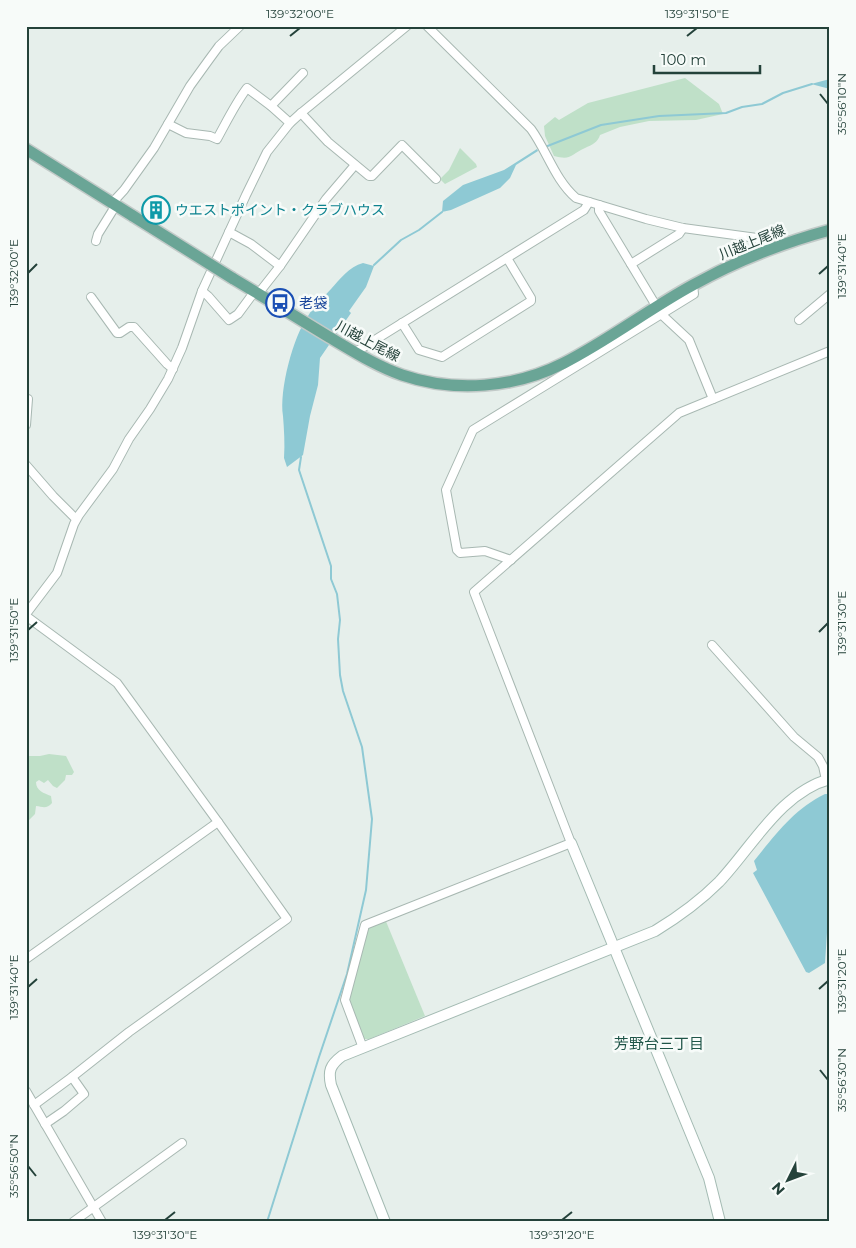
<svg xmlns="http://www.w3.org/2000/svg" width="856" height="1248" viewBox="0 0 856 1248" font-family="Montserrat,'Noto Sans JP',sans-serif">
<rect width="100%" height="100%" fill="#e6efeb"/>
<g fill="#bfe0c8">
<path d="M685,78L719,104L723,114L696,120L649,121L620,127L600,135C598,142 592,145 585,148C571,154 572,161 554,156L545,136L544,126L555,117L559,120L588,103Z"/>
<path d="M460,148L476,164L477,167L445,184L440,179L449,170Z"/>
<path d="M49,754L66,756L74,772L72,775H66L65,780L57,788L53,786L48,780L44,783L39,780L36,782C36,791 44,793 51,796L52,803C47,809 43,807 36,806L35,814L28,821L26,820V756H40Z"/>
<path d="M385,919L425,1016L369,1039H364L347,1000L367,927Z"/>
</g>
<g fill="#8ec9d4">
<path d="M830,79V89L811,84Z"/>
<path d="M537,149L538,151L516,165L510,178L500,188L451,210L442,212L443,201L463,185L504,170Z"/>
<path d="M363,263L374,266L366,287L349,311L351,313L320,358L318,385L310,416L303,455L287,467L284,458C285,444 284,429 283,416C279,390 293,337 308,316C314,306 323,298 331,289C340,279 349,267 363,263Z"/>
<path d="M825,794H830V887L825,963L809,973L806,972L753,873L757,870L754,861C775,835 794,809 825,794Z"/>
</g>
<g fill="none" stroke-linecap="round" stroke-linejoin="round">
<g stroke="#8ec9d4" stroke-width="2">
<path d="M545,147L601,125L659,116L726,113L742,107L762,104L783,93L812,84"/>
<path d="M374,265L401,240L419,230L442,212"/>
<path d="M267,1222L319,1057L347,974L366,890L372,819L362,747L343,691L340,675L338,639L340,620L337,594L331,579V566L299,470L301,457"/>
</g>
<defs>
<g id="street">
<path d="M427,26L531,129C547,151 555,180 576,198L646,219L683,228L757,238L767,250"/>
<path d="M271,106L303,73"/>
<path d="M301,113L328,142L369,176H372L402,145L436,179"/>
<path d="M168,124L186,133L210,136L217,139C227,121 235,104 247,88L271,106L290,123"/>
<path d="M112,203L124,190L154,148L190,86L208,61L219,46L240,26"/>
<path d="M599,205V211L661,314L689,340L713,399"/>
<path d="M229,232L251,244L280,266"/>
<path d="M96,241L98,234L116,205"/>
<path d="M631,264L679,234L683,228"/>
<path d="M202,291L208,296L229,320L238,314L255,291"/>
<path d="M258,294L280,266L326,199L355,165"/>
<path d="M91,297L117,333H120L129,327H134L167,364L173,369"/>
<path d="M799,320L830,294"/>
<path d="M402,323L419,350L442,357L531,301V298L507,258"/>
<path d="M354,353L584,210L589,202"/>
<path d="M26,425L28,399"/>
<path d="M26,465L53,496L76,519"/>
<path d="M511,560L485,551L460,553L457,550L446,490L473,430L694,294L693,285"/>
<path d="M26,614L57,573L74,524L79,515L113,469L129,439L150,409L168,379L182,348L202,291L246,195L267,152L290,123L301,113L407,26"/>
<path d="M26,616L117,683L218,822L26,959"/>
<path d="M712,645L794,737L818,757L823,766L826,780"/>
<path d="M363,1048L345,1000L365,925L571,843L474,592L679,413L830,351"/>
<path d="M26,1091L102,1222"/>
<path d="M34,1105L72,1077L129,1032L287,919L218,822"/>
<path d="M45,1124L64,1111L84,1094L72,1077"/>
<path d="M73,1222L182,1143"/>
</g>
<g id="secondary">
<path d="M571,843L709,1178L720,1222"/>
<path d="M385,1222L331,1085C328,1071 330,1065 342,1056L655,931C678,917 700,901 719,882C752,847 781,792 830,779"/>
</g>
<g id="primary">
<path d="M26,149L133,216"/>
<path d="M232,278C264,297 296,317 329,337C353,351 376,366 402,375C455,393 515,388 564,363C609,340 649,309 693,285C736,261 782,243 830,230"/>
</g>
</defs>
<use href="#street" stroke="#a8b8b2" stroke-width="10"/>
<use href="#secondary" stroke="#a4bbb3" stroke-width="12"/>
<use href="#primary" stroke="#c2cac8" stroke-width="14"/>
<use href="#street" stroke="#fff" stroke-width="8"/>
<use href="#secondary" stroke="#fff" stroke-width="10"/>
<use href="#primary" stroke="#6aa596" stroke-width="11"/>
<defs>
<path id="primary-bridge" d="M133,216L232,278"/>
</defs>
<use href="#primary-bridge" stroke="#c2cac8" stroke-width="14" stroke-linecap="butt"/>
<use href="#primary-bridge" stroke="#6aa596" stroke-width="11"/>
</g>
<path fill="none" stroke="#24423a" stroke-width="2" d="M290,36L300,28M687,36L697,28M820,94L828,104M28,273L37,264M819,274L828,266M28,630L37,622M819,632L828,623M28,987L37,979M819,989L828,981M820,1070L828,1080M28,1166L36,1176M165,1220L175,1212M562,1220L572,1212"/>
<defs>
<symbol id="building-ring" viewBox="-11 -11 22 22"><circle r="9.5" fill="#f7fbf9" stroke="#0f9aa8" stroke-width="1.5"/><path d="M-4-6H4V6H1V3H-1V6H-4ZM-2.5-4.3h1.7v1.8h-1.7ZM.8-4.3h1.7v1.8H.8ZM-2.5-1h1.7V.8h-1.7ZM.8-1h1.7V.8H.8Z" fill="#0f9aa8"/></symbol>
<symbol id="bus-ring" viewBox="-11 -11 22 22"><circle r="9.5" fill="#f7fbf9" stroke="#1a4fb4" stroke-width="1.5"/><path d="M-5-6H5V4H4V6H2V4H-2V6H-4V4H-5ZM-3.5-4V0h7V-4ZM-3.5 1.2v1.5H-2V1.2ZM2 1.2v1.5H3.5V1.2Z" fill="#1a4fb4"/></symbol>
</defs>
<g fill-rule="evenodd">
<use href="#building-ring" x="140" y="194" width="32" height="32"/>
<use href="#bus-ring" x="264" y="287" width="32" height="32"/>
</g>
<g text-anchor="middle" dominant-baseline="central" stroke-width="5" stroke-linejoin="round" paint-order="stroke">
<g font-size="14" fill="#0d838f" stroke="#f7fbf9" text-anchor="start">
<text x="175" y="210">ウエストポイント・クラブハウス</text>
</g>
<g font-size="14" fill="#24423a" stroke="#f7fbf9">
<text transform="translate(752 242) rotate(-22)">川越上尾線</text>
<text transform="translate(368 341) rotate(28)">川越上尾線</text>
</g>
<g font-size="14" fill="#164399" stroke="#f7fbf9" text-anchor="start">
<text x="299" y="303">老袋</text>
</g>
<g font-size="15" fill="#1f5548" stroke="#f7fbf9">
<text x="659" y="1043">芳野台三丁目</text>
</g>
</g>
<rect width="856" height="1248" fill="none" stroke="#f7fbf9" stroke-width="55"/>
<g transform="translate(788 1180) rotate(228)" stroke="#f7fbf9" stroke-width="4" paint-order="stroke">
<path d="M0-4L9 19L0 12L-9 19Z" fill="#24423a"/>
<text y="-8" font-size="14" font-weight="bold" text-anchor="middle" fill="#24423a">N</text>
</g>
<path d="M654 65v8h106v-8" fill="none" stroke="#24423a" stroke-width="2.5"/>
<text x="661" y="65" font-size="15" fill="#24423a" stroke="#f7fbf9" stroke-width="4" paint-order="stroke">100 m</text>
<rect x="28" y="28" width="800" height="1192" fill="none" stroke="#24423a" stroke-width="2"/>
<g font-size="12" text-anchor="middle" fill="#24423a">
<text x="300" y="18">139°32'00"E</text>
<text x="697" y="18">139°31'50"E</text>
<text transform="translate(842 104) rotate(-90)" y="4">35°56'10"N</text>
<text transform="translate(842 266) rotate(-90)" y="4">139°31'40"E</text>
<text transform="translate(14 273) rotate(-90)" y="4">139°32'00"E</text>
<text transform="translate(842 623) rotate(-90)" y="4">139°31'30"E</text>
<text transform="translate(14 630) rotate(-90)" y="4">139°31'50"E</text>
<text transform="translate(842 981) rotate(-90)" y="4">139°31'20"E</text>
<text transform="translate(14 987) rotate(-90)" y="4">139°31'40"E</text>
<text transform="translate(842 1080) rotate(-90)" y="4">35°56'30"N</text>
<text transform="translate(14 1166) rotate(-90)" y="4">35°56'50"N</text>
<text x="165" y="1239">139°31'30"E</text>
<text x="562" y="1239">139°31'20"E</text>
</g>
</svg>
